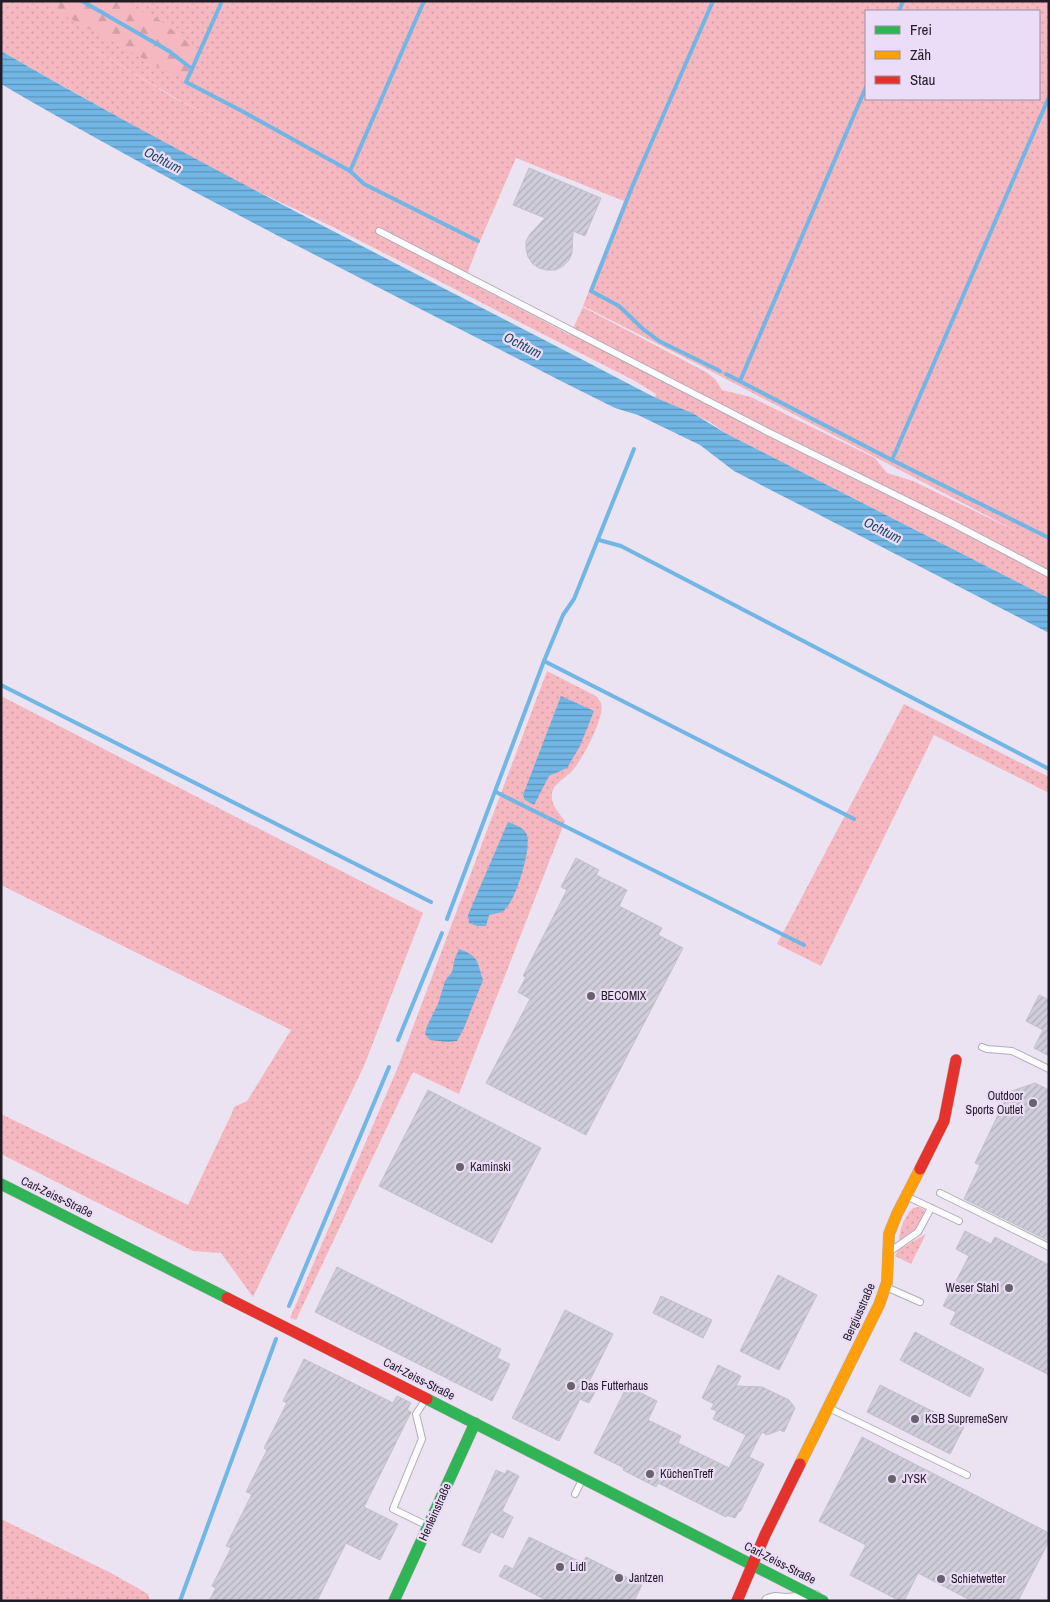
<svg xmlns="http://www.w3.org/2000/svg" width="1050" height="1602" viewBox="0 0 1050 1602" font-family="'Archivo Narrow',sans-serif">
<defs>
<pattern id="grass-dots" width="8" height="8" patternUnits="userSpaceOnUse" patternTransform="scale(1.25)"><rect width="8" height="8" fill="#f6b8c0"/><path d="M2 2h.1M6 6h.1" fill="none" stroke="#d39ea5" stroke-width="1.8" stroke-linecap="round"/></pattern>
<pattern id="forest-firs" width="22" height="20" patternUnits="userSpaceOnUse" patternTransform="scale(1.25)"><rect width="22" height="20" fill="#f6b8c0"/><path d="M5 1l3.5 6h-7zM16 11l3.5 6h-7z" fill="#d39ea5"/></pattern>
<pattern id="water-rules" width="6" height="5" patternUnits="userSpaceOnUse" patternTransform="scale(1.25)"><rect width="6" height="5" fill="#72b6e5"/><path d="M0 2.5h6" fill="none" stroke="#5d93b9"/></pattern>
<pattern id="building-hatch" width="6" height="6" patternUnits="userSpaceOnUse" patternTransform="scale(1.25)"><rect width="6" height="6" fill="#cfcdd9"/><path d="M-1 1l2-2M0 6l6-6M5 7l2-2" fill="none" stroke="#b1afba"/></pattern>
</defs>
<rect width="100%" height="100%" fill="#ebe3f2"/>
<g fill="url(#grass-dots)" fill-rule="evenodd">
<path d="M1,1H1049V598L727,434L710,422L655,397L656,394L635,381L333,227L214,171L1,51ZM866,11H1039V99H866ZM78,40L177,99L225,123L176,99ZM516,158L624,201L583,306L705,368L1018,532L913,481L887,473L875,458L751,397L722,390L715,379L706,372L583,307L570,335L465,280L477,248Z"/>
<path d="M547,671L596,696C597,698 600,700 601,703C606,715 582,760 573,770C566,778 554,783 552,793C550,804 559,813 565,821L459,1094L413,1072L296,1320L290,1318L398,1067Z"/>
<path d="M1,696L423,913L364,1066L253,1297L221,1253L193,1251L1,1154V1114L188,1205L232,1113L234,1107L247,1101L291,1030L1,885Z"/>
<path d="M904,704L1049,777V793L934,735L821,966L777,944Z"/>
<path d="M919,1207L925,1210L916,1229L899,1241C900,1228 904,1217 913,1208Z"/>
<path d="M926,1234L911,1264L895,1256L898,1250Z"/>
<path d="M1,1519L111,1573L148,1594L150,1601H1Z"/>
</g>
<path fill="url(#forest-firs)" d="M46,1H120L136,10L153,15L198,50L186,78L175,76L47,6Z"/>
<g fill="url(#water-rules)">
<path d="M1,51C214,174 435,282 652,396L694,414L727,434L1049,598V633L734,471L700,445L638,415L615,408L557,379C371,283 182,190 1,84Z"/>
<path d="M561,696L594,711L580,746L567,768L549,776L534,805L525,800L523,795Z"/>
<path d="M508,822C515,825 524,827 527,835C531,847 519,887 512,899C510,904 506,908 503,912L489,915L486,926H477L469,923L468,915Z"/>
<path d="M459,949C479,956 477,961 483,980L464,1028L457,1041L448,1042L430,1040L425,1034L427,1026L438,1004L445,981L452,972L455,958Z"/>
</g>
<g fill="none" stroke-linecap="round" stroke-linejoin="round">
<g stroke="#72b6e5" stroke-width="4">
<path d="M82,1L169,51L192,69L186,82L240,110L350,171L364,184L478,241"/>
<path d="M713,1L632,187L591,291L619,306L643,329L659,341L720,371"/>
<path d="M899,11L903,1"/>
<path d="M192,69L222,1"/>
<path d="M350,171L424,1"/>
<path d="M726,374L892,460L1049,538"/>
<path d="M740,381L866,87"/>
<path d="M892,460L1049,97"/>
<path d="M599,540L621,546L1049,769"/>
<path d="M544,661L854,819"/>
<path d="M1,685L431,902"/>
<path d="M496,792L804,945"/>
<path d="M447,919L544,661L563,615L574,599L634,449"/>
<path d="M398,1040L442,933"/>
<path d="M289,1306L389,1067"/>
<path d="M180,1601L276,1339"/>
</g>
</g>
<g fill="url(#building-hatch)" stroke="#c2c0cc">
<path d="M529,168L601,198L585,236L573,231L572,253L569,260L563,266L555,270H547L539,268L533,264L528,257L526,249V241L530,234L545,218L513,205Z"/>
<path d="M576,858L599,870L596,875L627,890L619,906L662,928L658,935L683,948L586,1135L486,1083L530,999L518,992L526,977L523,976L567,890L561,887Z"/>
<path d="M1039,995L1049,1000V1056L1034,1048L1043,1030L1026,1021Z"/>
<path d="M1035,1083L1049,1090V1241L964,1199L980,1165L975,1163L1009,1092Z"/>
<path d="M428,1090L541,1148L492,1243L379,1186Z"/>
<path d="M965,1231L991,1244L995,1237L1049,1265V1375L950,1324L956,1312L943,1306L969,1256L956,1249Z"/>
<path d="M337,1267L501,1349L497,1358L510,1364L492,1401L315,1312Z"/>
<path d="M778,1275L817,1295L779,1370L740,1351Z"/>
<path d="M661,1296L712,1320L703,1338L653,1313Z"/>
<path d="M565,1310L613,1334L587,1386L596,1390L589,1403L580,1399L559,1441L512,1418Z"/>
<path d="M915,1332L984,1369L970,1397L900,1360Z"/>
<path d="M304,1359L393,1403L397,1396L411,1403L407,1410L411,1412L364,1507L398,1524L380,1560L346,1543L317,1601H209L216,1588L212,1586L231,1548L226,1546L252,1494L246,1492L267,1450L264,1448L287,1403L283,1401Z"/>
<path d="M718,1365L741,1376L736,1386L762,1387L789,1400L795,1408L784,1432L780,1430L767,1435L762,1432L749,1457L764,1464L740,1512L739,1511L735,1518L727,1515L726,1517L658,1483L656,1487L623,1470L624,1468L594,1453L627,1386L657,1401L648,1420L681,1436L678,1443L729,1468L746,1435L713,1419L717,1411L711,1409L714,1404L702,1398Z"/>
<path d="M880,1385L964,1427L950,1454L867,1412Z"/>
<path d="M862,1437L1049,1533V1541L1018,1601H972L918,1573L904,1601H900L850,1575L866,1545L819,1521Z"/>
<path d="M496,1470L505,1474L507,1470L519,1476L502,1511L513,1517L503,1538L491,1532L480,1553L462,1545Z"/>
<path d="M529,1537L583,1563L586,1557L642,1585L634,1601H548L499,1576L505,1565L513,1569Z"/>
</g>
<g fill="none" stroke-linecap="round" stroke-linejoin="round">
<defs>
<g id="lane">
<path d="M379,231L766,431L950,522L1049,574"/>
<path d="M982,1047L987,1049L1012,1051L1049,1069"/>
<path d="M940,1193L1049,1247"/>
<path d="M906,1196L959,1221"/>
<path d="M892,1250L918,1232L931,1208"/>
<path d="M886,1287L920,1302"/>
<path d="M426,1399L416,1414L422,1439L393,1509L428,1526"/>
<path d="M829,1408L967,1475"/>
<path d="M575,1494L582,1480"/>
</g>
<path id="street" d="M768,1601L775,1599L787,1600L815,1597"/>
<g id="fast">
<path d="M1,1184L227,1298"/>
<path d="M427,1399L823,1601"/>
<path d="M394,1601L475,1423"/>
</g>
<path id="slow" d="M800,1464L879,1305L887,1282L889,1234L897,1214L920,1169"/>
<g id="jam">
<path d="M920,1169L944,1121L956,1060"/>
<path d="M227,1298L427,1399"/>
<path d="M737,1601L765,1535L800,1464"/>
</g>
</defs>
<use href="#lane" stroke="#b2adb8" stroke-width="8"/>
<use href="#street" stroke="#b2adb8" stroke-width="14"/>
<use href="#fast" stroke="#b2adb8" stroke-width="12"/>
<use href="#slow" stroke="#b2adb8" stroke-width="12"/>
<use href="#jam" stroke="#b2adb8" stroke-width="12"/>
<use href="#lane" stroke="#fcfbfd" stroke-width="6"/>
<use href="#street" stroke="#fcfbfd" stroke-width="12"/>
<use href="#fast" stroke="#30b455" stroke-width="11"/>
<use href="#slow" stroke="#ff9f0a" stroke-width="11"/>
<use href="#jam" stroke="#e5322d" stroke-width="11"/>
</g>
<g fill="#68626d" stroke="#ebddf8" stroke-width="2">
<circle cx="591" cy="996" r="5"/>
<circle cx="1033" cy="1103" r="5"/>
<circle cx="460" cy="1167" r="5"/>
<circle cx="1009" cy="1288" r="5"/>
<circle cx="571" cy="1386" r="5"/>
<circle cx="915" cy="1419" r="5"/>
<circle cx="650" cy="1474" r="5"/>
<circle cx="892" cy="1479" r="5"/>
<circle cx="560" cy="1567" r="5"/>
<circle cx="619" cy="1578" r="5"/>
<circle cx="941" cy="1579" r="5"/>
</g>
<g text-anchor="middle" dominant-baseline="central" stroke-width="4.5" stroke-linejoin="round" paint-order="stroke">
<g font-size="12" fill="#211c25" stroke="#ebddf8" text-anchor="start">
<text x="601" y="996">BECOMIX</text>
<text x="1023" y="1096" text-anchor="end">Outdoor<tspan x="1023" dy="14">Sports Outlet</tspan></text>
<text x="470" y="1167">Kaminski</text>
<text x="999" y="1288" text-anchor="end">Weser Stahl</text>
<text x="581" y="1386">Das Futterhaus</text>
<text x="925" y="1419">KSB SupremeServ</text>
<text x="660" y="1474">KüchenTreff</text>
<text x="902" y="1479">JYSK</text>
<text x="570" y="1567">Lidl</text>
<text x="629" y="1578">Jantzen</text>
<text x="951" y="1579">Schietwetter</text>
</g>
<g font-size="12" fill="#211c25" stroke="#ebddf8">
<text transform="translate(57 1197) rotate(26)">Carl-Zeiss-Straße</text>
<text transform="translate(859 1312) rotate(-66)">Bergiusstraße</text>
<text transform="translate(419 1379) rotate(27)">Carl-Zeiss-Straße</text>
<text transform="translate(435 1512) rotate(-66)">Henleinstraße</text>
<text transform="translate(780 1563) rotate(27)">Carl-Zeiss-Straße</text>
</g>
<g font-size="14" font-style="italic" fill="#204862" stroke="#ebddf8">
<text transform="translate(163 160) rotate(28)">Ochtum</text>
<text transform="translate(523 345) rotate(27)">Ochtum</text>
<text transform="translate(883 530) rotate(27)">Ochtum</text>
</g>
</g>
<rect width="1050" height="1602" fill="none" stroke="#211c25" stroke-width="5"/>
<rect x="865" y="10" width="175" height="90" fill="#ebddf8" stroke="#9a90a4"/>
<rect x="875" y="26" width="25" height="8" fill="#30b455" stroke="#9a90a4"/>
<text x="910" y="35" font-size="15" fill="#211c25">Frei</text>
<rect x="875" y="51" width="25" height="8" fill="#ff9f0a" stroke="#9a90a4"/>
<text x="910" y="60" font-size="15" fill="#211c25">Zäh</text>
<rect x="875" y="76" width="25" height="8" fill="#e5322d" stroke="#9a90a4"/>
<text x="910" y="85" font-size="15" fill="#211c25">Stau</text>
</svg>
